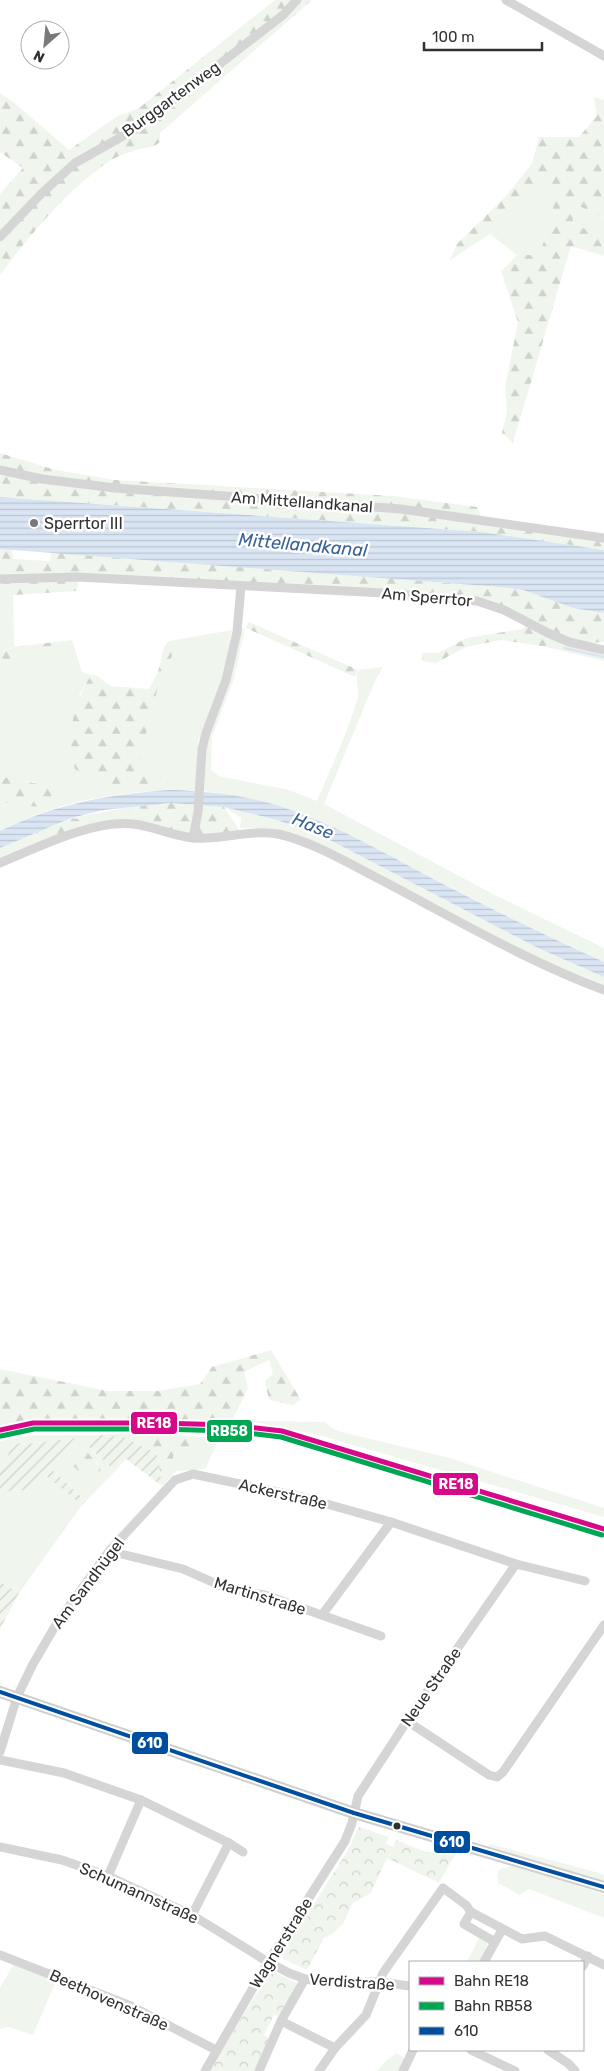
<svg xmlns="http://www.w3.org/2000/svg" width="604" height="2071" viewBox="0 0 604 2071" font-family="Rubik,sans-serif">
<defs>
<pattern id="forest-firs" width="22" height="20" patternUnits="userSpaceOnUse" patternTransform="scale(1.25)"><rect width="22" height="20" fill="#f0f6ed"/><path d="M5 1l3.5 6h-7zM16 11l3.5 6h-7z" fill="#ced3cc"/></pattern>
<pattern id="park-crowns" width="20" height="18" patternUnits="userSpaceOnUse" patternTransform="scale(1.25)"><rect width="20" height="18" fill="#f0f6ed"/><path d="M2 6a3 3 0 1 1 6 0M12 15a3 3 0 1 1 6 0" fill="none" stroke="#ced3cc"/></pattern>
<pattern id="garden-furrows" width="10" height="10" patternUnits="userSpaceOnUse" patternTransform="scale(1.25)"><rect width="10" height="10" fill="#f0f6ed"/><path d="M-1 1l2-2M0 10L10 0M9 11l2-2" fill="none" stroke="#ced3cc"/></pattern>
<pattern id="water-rules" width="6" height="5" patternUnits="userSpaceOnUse" patternTransform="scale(1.25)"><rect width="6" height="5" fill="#dae5f4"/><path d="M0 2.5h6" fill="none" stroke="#bcc5d2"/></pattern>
</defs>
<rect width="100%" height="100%" fill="#fff"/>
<g fill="#f0f6ed" fill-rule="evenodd">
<path d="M540,181L556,197L540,255H517L490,234L502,211Z"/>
<path d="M577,205L604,218V238L572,223Z"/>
<path d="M13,595L14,647L0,652V598Z"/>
<path d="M245,628L234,679L212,737L211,770L219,776L289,790L317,801C331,768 347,734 357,700C361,689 354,681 358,670L383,667L375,681L324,804L493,894L604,948V962C548,937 494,910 440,882C361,841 293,800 203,791L206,740L239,629Z"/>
<path d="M232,630L223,678L198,742L196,791C129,788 60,800 0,831V801L14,805L36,782L13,780L0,776V664L15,656L72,640L82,672L91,675L79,695L136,784L155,785L137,770L157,691L172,656L169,641Z"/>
<path d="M569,644L604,654V661L542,646Z"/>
<path d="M136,806L133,824L93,828L84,819L71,818Z"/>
<path d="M224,807L277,820L326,838L538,948L604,977V985L530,955L326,850L271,828H240L241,818Z"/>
<path d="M36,832L41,846L0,863V848Z"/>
<path d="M251,1421L326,1422L330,1427L341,1432L446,1457L604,1508V1517L318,1435Z"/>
<path d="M123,1433H157L141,1436L134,1442L123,1437L89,1447L115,1471L86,1501L49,1467L74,1438L27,1444L16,1443L10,1447L5,1466L0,1465V1441L32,1435H99ZM87,1451L91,1458L99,1464L83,1475L70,1463L69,1456Z"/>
<path d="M199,1437L220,1438L205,1469L176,1471L162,1486L160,1474L166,1469L177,1449L189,1447Z"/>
<path d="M44,1473L82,1505L19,1593L0,1582V1499L8,1491L28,1490Z"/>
<path d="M490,1844L596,1872L604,1875V1883L486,1848Z"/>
<path d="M513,1866L604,1894V1918L529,1889L520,1895L498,1883L497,1875L500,1869Z"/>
<path d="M479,1938L488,1942L481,1962H467Z"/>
<path d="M13,1965L56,1981L33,2035L8,2027L0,2029V1988Z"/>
<path d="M397,2053L406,2059L400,2071H377L388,2059Z"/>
</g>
<g fill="url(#forest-firs)">
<path d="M275,0H312L160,133V142C152,149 145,147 136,150C127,153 115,157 108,162C67,190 29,236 0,275V194L23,168L0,152V93L12,101L69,150L116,117L139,108Z"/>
<path d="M594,97L604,100V218L577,205L572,223L604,238V256L571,246L513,443L502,433L507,411L505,387L518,322L501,271L517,255H540L556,197L539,182L502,211L490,234L450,260L457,244L505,197L532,164L539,137H579L597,116Z"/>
<path d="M0,453L56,470L115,480L393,496L477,507L483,521L604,538V550L482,532L0,497Z"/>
<path d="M0,549H12L13,559L50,561L51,551L500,587L523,590L573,608L604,613V642L542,646L501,640L466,647L436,663L422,661V653H438L467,638L523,629L530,620L465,596L81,573L76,591L14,595L0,598Z"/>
<path d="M249,622L358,670L355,677L246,628Z"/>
<path d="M72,640L15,656L0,664V652L14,647Z"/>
<path d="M169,641L172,656L157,691L137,770L168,777V783L155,785H104L75,769C66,733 73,706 91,675H96L110,686L149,689L158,672L164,647Z"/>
<path d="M0,776C17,781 34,781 51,788V798L44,807L14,805L0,801Z"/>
<path d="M170,803L224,807L242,834L203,838L133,824L136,806Z"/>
<path d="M71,818L90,820L93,828L41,846L36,841L38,836L36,832Z"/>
<path d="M271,1350L301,1400L293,1405L269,1400L265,1381L273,1374L269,1360L244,1372L248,1388L230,1425L282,1431L307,1439L303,1446L279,1440L219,1432L156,1430H33L0,1437V1369L108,1391H157L200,1384L212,1367Z"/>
<path d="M157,1433L199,1437L189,1447L177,1449L173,1457L174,1469H166L160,1474L157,1453L134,1442L141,1436Z"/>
<path d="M73,1449L87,1451C92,1460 98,1462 101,1472L95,1476L86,1473L83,1475L70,1463L69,1456Z"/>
</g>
<g fill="url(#park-crowns)">
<path d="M359,1827L389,1837L386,1844L393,1847L396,1840L426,1852L456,1853L439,1883L387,1858L371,1893L352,1904L343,1924L332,1934L324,1938L307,1970L283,1959V1953L347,1852Z"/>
<path d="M274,1972L297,1983L298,1986L280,2017L274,2015L264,2035L270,2039L258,2071H209L269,1973Z"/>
</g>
<g fill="url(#garden-furrows)">
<path d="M99,1435L123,1437L157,1453L162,1486L126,1459L115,1471L89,1447Z"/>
<path d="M75,1438L49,1467L86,1501L82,1505L44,1474L28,1490L8,1491L0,1499V1465L5,1466L10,1447L16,1443L27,1444Z"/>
<path d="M0,1582L19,1593L0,1629Z"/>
</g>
<g fill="url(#water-rules)">
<path d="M0,497L482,532L604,550V613L573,608L523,590L500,587L0,549Z"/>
<path d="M170,790C208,791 246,795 282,807C340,826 393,858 447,886C499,913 551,938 604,962V977L538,948L326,838L277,820L224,807L170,803L104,810L71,818L0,848V831C54,804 110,794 170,790Z"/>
</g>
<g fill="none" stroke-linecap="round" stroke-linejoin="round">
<path stroke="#dae5f4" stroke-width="2.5" d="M564,648L604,657"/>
<g stroke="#d5d5d5" stroke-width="9">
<path d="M506,0L604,56"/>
<path d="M0,237L42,193L75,163L137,128L283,15L297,0"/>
<path d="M0,470L42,479L115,488L401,509L604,538"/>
<path d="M0,579L77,577L384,593L477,601L504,610L548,633L569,642L604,650"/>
<path d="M193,838L198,812L202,749L206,733L226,680L237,632L241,586"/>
<path d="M0,863C36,848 94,819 133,824C154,826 174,837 195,838C222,840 250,829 278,834C311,841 350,864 381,880C454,918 526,961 604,990"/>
<path d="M110,1550L121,1554L183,1569L228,1589L265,1595L381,1636"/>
<path d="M322,1615L391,1522"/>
<path d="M407,1721L489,1775L497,1777L503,1772L604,1625"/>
<path d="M0,1752L17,1697L33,1664L57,1623L110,1550L175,1480L193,1474L302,1497L391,1522L516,1564L585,1581"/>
<path d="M0,1760L64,1773L141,1800L229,1843L243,1852"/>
<path d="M0,1847L62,1860L108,1876L192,1915L268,1962L289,1973L305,1979L324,1982H380L410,1986"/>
<path d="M108,1876L141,1800"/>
<path d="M192,1915L229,1843"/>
<path d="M502,1930L495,1942L464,1924L471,1912L522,1939L545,1936L604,1965"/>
<path d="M0,1955L131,2006L216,2050"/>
<path d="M484,1962L495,1942"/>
<path d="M583,1966L588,1956"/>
<path d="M281,2021L335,2048"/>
<path d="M471,2050L515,2071"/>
<path d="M548,2050L569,2064L575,2071"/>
<path d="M205,2071L268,1962L345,1841L352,1823L358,1796L407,1721L516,1564"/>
<path d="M259,2071L281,2021L305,1979"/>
<path d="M319,2071L335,2048L366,2015L383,1973L443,1888L466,1905L471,1912"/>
<path d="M403,2071L413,2050"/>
</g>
<path stroke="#cfcfcf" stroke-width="12" d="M0,1692L354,1813L604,1887"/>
<defs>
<path id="bus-1" d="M0,1692L354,1813L604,1887"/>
</defs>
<use href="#bus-1" stroke="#fff" stroke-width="8"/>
<use href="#bus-1" stroke="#004f9f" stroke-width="4"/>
<defs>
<path id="rail-1" d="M0,1430L33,1423H158L230,1425L282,1431L604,1529"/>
<path id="rail-2" d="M1,1436L34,1429H158L230,1431L281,1437L602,1535"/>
</defs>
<use href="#rail-1" stroke="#fff" stroke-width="9"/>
<use href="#rail-2" stroke="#fff" stroke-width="9"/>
<use href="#rail-1" stroke="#d7098b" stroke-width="5"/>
<use href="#rail-2" stroke="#00a651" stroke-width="5"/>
</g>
<circle fill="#797979" stroke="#fff" stroke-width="2" cx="34" cy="523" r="5"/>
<circle fill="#313131" stroke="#fff" stroke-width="2" cx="397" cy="1826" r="4.5"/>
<g text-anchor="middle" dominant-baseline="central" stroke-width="5" stroke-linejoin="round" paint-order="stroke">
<g font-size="16" fill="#313131" stroke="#fff">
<text transform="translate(171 99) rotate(-36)">Burggartenweg</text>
<text transform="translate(302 502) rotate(4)">Am Mittellandkanal</text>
<text transform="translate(427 597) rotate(5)">Am Sperrtor</text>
<text transform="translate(283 1494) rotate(13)">Ackerstraße</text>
<text transform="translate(88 1583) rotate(-53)">Am Sandhügel</text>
<text transform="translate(260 1596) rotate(17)">Martinstraße</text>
<text transform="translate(431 1687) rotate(-55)">Neue Straße</text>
<text transform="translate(139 1893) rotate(24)">Schumannstraße</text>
<text transform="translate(281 1943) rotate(-58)">Wagnerstraße</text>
<text transform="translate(352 1982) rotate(4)">Verdistraße</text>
<text transform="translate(109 2000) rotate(24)">Beethovenstraße</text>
</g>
<g font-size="16" fill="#313131" stroke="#fff" text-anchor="start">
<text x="44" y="523">Sperrtor III</text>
</g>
<g font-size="18" font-style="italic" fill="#396299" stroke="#fff">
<text transform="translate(303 545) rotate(5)">Mittellandkanal</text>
<text transform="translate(313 826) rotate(22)">Hase</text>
</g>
</g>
<g stroke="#fff" stroke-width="2">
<rect x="130" y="1411" width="48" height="24" rx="5" fill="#d7098b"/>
<rect x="206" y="1419" width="47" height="24" rx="5" fill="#00a651"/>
<rect x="432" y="1472" width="47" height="24" rx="5" fill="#d7098b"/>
<rect x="131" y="1731" width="38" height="24" rx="5" fill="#004f9f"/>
<rect x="433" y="1830" width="38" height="24" rx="5" fill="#004f9f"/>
</g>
<g font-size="14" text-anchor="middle" font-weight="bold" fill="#fff">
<text x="154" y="1428">RE18</text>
<text x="229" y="1436">RB58</text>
<text x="456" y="1489">RE18</text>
<text x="150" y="1748">610</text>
<text x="452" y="1847">610</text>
</g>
<rect x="409" y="1961" width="175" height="90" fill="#ffffff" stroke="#adadad"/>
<rect x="419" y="1977" width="25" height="8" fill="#d7098b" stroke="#adadad"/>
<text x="454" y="1986" font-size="15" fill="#313131">Bahn RE18</text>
<rect x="419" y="2002" width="25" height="8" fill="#00a651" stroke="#adadad"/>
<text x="454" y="2011" font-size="15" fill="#313131">Bahn RB58</text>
<rect x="419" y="2027" width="25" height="8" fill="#004f9f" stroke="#adadad"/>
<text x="454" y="2036" font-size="15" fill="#313131">610</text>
<g transform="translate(45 45) rotate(207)"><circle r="24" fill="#ffffff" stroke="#adadad"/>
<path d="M0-4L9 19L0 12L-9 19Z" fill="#797979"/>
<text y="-8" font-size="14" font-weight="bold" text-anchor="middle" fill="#313131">N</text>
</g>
<path d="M424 42v8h118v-8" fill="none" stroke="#313131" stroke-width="2.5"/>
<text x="432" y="42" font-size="15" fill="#313131" stroke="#ffffff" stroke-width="4" paint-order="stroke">100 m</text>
</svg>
